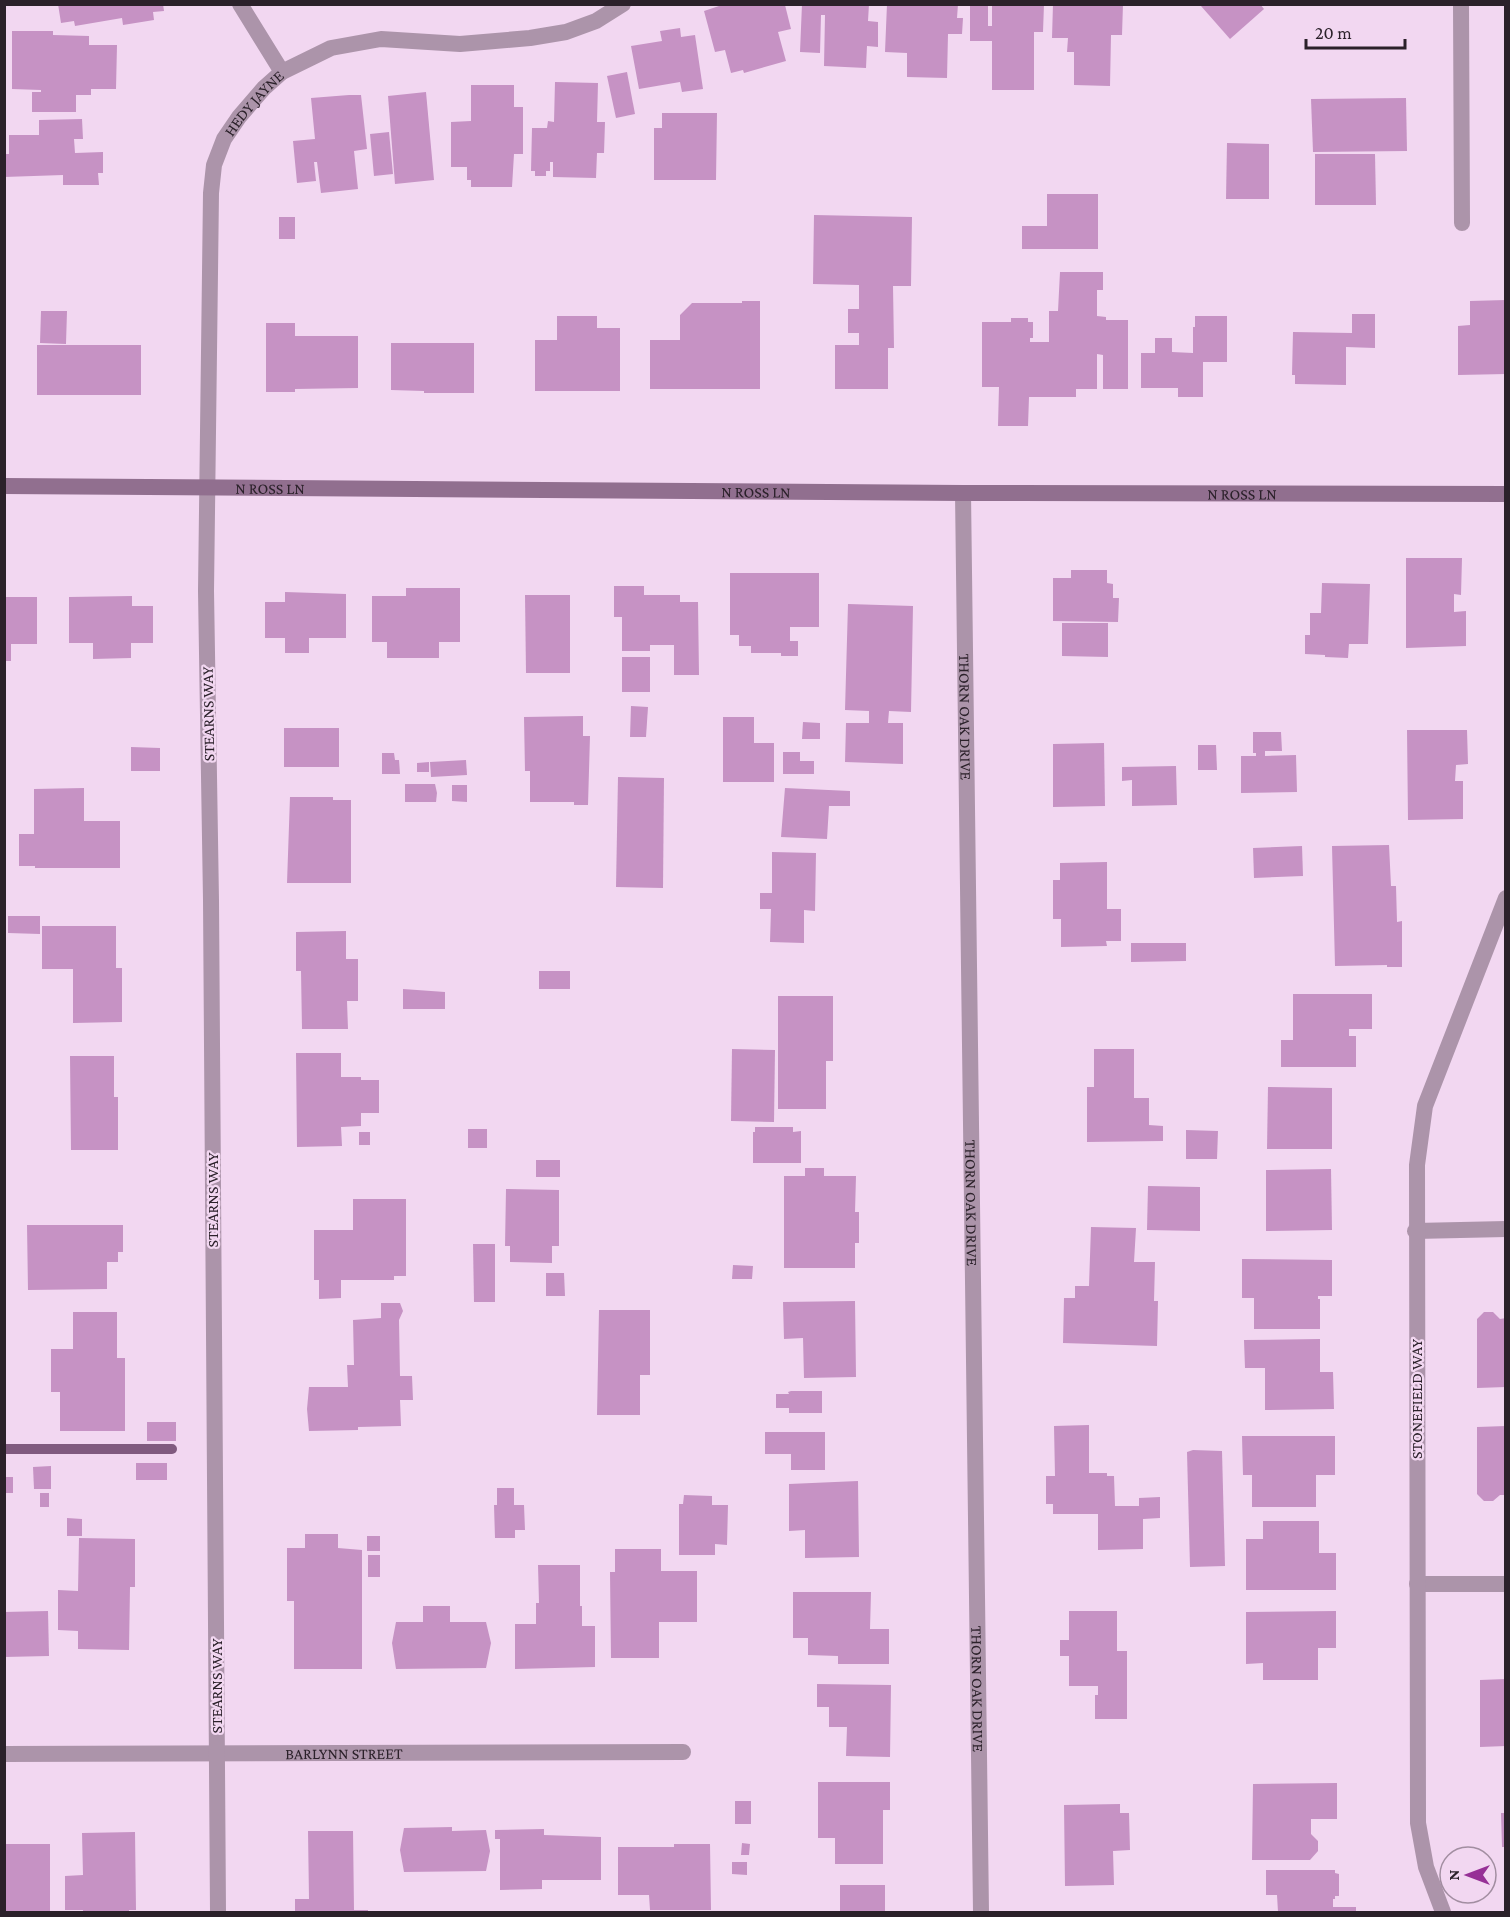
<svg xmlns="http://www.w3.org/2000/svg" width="1510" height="1917" viewBox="0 0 1510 1917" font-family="'Crimson Pro',serif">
<rect width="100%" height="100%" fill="#f2d7f1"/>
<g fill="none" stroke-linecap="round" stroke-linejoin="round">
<path stroke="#805a7f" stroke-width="10" d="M4,1449H172"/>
</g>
<g fill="#c692c4">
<path d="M58,4H163L164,11L153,12L154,20L123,25L122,18L75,26L74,21L61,23Z"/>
<path d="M725,4L785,5L791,29L778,32L786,61L744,73L743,70L731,73L725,50L715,52L704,11Z"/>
<path d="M802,4H869L868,21L878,22V47L867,46L866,68L824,66L825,15H821L820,53L800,52Z"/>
<path d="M887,4H958L957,18H963L962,34H948L947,78L907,77V53L885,52Z"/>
<path d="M970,4H988V26H992V4H1044L1043,32H1034V90H992V41H970Z"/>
<path d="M1053,4H1123L1122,35H1111L1110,86L1074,85V52H1067L1068,38H1052Z"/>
<path d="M1204,4H1260L1264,9L1230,39L1201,6Z"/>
<path d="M680,28L681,37L695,35L703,89L682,92L680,82L639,89L631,46L662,41L660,31Z"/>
<path d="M12,31H53V35L89,36V45H117L116,89H91V95H76V112H32V92H41V90L12,89Z"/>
<path d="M627,72L635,114L616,118L607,76Z"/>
<path d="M555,82L598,83L597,122H605L604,153H597L596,178L553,177V162H550V171H546V176H535V171H531L532,128H547L548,121L554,122Z"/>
<path d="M471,85H514V107H523V154H514L512,187H471V180H467V167H451V122L471,121Z"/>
<path d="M426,92L434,180L395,184L388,96Z"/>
<path d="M349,95H361L367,149L354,151L358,189L321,193L317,162H314L316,181L297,183L293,141L315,139L311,98Z"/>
<path d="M1406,98L1407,151L1313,152L1311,99Z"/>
<path d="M662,113H717L716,180H654V128H662Z"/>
<path d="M82,119L83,139H74L75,153L103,152V173H98L99,185H63V175L4,177V154H9V135H39V120Z"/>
<path d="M389,132L393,174L374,176L370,134Z"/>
<path d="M1227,143L1269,144V199H1226Z"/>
<path d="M1315,154H1375L1376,205H1315Z"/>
<path d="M1047,194H1098V249H1022V226H1047Z"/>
<path d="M814,215L912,217L911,286H893L894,348H888V389H835V345H859V333H848V309H859V285L813,284Z"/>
<rect x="279" y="217" width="16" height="22"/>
<path d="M1060,272H1103V290H1097V316L1106,317V320H1128V389H1103V355L1097,354V389H1076V397H1029L1028,426H998L999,387H982V322H1011V318H1028V322H1033V338H1030V342H1049V311H1058Z"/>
<path d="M1506,300V374L1458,375V326L1470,325V301Z"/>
<path d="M742,301H760V389H650V340H680V315L692,303H742Z"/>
<path d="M41,311H67L66,344L40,343Z"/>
<path d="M1352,314H1375V348L1346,347V385L1295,384V375H1292L1293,332L1352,333Z"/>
<path d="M557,316H597V328H620V391H535V340H557Z"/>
<path d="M1195,316H1227V362H1203V397H1178V388H1141V353H1155V338H1172V352L1193,353V327H1195Z"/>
<path d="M266,323H295V336H358V388L295,389V392H266Z"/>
<path d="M391,343H474V393H424V391L391,390Z"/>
<rect x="37" y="345" width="104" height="50"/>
<path d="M1406,558H1462L1461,595L1454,594V612L1466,611V646L1406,648Z"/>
<path d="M1071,570H1107V583L1113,584V598H1119L1118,622L1053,621V578H1071Z"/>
<path d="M730,573H819V627H790V641H798V656H781V653H751V646H739V635H730Z"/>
<path d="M1322,583L1370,584L1368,644H1349L1348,658L1325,657V655L1305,654V635H1310V613H1321Z"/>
<path d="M614,586H644V595H680V602H698L699,675H674V645H650V651H622V617H614Z"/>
<path d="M406,588H460V642H439V658H387V642H372V596H406Z"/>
<path d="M285,592L346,594V638H309V653H285V638H265V602H285Z"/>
<path d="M525,595H570V673H526Z"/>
<path d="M132,596V606H153V643H131V658L93,659V643H69V597Z"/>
<path d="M4,597H37V644H11V661H4Z"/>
<path d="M848,604L913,606L911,712L889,711L888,723H903V764L845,762L846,723H869V711L845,710Z"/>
<path d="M1062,623H1108V657L1062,656Z"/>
<rect x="622" y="657" width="28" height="35"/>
<path d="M631,706L648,707L646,737H630Z"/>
<path d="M583,716V736H590L588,805H574V802H530V771H525L524,717Z"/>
<path d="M723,717H754V743H774V782H723Z"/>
<path d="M803,722L820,723V739H802Z"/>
<rect x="284" y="728" width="55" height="39"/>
<path d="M1407,730H1467L1468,764L1456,765L1455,781H1463V819L1408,820Z"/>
<path d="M1253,732H1281L1282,751H1265V756L1296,755L1297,792L1241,793V756H1256V753H1253Z"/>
<path d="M1104,743L1105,806L1053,807V744Z"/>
<path d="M1198,745H1216L1217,770H1198Z"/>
<path d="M131,747L160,748V771H131Z"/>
<path d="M783,752H800V761H814V774H783Z"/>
<path d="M382,753H394L395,760H399L400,774H382Z"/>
<path d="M466,760L467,775L431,777L430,762Z"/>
<path d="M429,762V772H417V763Z"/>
<path d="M1176,766L1177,805L1132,806V780L1122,781V767Z"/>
<path d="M618,777L664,778L663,888L616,887Z"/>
<path d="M405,784H435L437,793L436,802H405Z"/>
<path d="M452,785H467V802L452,801Z"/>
<path d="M84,788V821H120V868H35V866H19V834H34V789Z"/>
<path d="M785,788L850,791V806H829L827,839L781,837Z"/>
<path d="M290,797H333V800H351V883H287Z"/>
<path d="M1389,845L1391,886H1396L1397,922L1402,921V967H1387V965L1335,966L1332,846Z"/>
<path d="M1302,846L1303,876L1254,878L1253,848Z"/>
<path d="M772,852L816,853L815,911L804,910V943L770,942L771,909H760V893H772Z"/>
<path d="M1107,862V909H1121V941H1106L1107,946L1061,947V919H1053V880H1060V863Z"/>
<path d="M8,916H40V934L8,933Z"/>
<path d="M42,926H116V968H122V1022L73,1023V969H42Z"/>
<path d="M346,931V959H358V1001H347L348,1029H302L301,971H296V932Z"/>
<path d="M1131,943H1186V961L1131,962Z"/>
<rect x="539" y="971" width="31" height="18"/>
<path d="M403,989L445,992V1009H403Z"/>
<path d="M1293,994H1372V1029H1349V1036H1356V1067H1281V1040H1293Z"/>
<path d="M778,996H833V1061H826V1109H778Z"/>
<path d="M732,1049L775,1050L774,1122L731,1121Z"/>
<path d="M1094,1049H1134V1098H1149V1125L1163,1126V1141L1087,1142V1087H1094Z"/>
<path d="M296,1053H341V1077H361V1080H379V1113H361V1126L341,1127L342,1146L297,1147Z"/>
<path d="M70,1056H114V1097H118V1150H71Z"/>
<path d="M1268,1087L1332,1088V1149H1267Z"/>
<path d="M755,1127H793V1132L801,1131V1163H753V1132H755Z"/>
<rect x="468" y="1129" width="19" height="19"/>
<path d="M1186,1130L1218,1131L1217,1159H1186Z"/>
<rect x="359" y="1132" width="11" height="13"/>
<rect x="536" y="1160" width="24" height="17"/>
<path d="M805,1168H824V1176H856L855,1212H859V1243H855V1268H784V1176H805Z"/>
<path d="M1331,1169L1332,1230L1266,1231V1170Z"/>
<path d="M1148,1186L1200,1187V1231L1147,1230Z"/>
<path d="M506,1189L559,1190V1246H552V1263L510,1262V1246H505Z"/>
<path d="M353,1199H406V1276H394V1280H341V1298L319,1299V1280H314V1230H353Z"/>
<path d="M27,1225H123V1252H118V1262H107V1289L28,1290Z"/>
<path d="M1091,1227L1136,1228L1134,1262H1155L1154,1301H1158L1157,1346L1063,1343L1064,1298H1075V1286H1089Z"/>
<path d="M473,1244H495V1302H474Z"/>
<path d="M1242,1259L1332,1260V1296H1318V1299H1320V1329H1254V1298H1242Z"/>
<path d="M733,1265L753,1266L752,1279H732Z"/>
<path d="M546,1273H564L565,1296H546Z"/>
<path d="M855,1301L856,1377L804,1378L803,1338L784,1339L783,1302Z"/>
<path d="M381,1303H400L403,1311L399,1320L400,1376H412L413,1400H400L401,1426L358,1427V1430L309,1431L307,1409L309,1387H348L347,1365H354L353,1320L381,1318Z"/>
<path d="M599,1310H650V1375H640V1415H597Z"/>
<path d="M73,1312H117V1358H125V1431H60V1392H51V1349H73Z"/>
<path d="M1484,1312H1493L1500,1319L1506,1318V1387L1477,1388V1319Z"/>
<path d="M1320,1339V1372H1333L1334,1409L1265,1410V1368H1245L1244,1340Z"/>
<path d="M791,1391H822V1413H789V1408H776V1394H789L788,1392Z"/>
<rect x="147" y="1422" width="29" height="19"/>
<path d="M1089,1425V1473H1107V1476H1114L1115,1506H1139V1498L1160,1497V1518L1143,1519V1549L1098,1550V1514H1053V1504H1046V1476H1055L1054,1426Z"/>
<path d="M1506,1426V1495H1500L1493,1501H1484L1477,1494V1427Z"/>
<path d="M765,1432H825V1470H791V1454H765Z"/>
<path d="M1242,1436H1335V1475H1316V1507H1252V1475H1243Z"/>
<path d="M1193,1450L1222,1451L1225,1566L1190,1567L1187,1452Z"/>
<rect x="136" y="1463" width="31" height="17"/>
<path d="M51,1466V1489H34L33,1467Z"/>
<rect x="4" y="1477" width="9" height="16"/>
<path d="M858,1481L859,1557L805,1558V1530L789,1531V1484Z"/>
<path d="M497,1488H514V1505H524L525,1530H515V1538H495L494,1505H497Z"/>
<rect x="40" y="1493" width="9" height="14"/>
<path d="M684,1495L712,1496V1505H728L727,1545L715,1544V1555H679V1504H683Z"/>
<path d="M67,1518L82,1519V1536H67Z"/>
<path d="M1263,1521H1319V1553H1336V1590H1246V1539H1263Z"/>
<path d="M305,1534H338V1548L362,1550V1669H294V1601H287V1548H305Z"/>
<rect x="367" y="1536" width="13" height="15"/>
<path d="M79,1538L135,1539V1587H130L129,1650L78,1649V1631L58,1630V1590L78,1591Z"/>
<path d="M615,1549H661V1571H697V1622H659V1658H611L610,1572H615Z"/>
<rect x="368" y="1555" width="12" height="22"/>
<path d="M538,1565H580V1606H582V1626H595V1667L515,1669V1624H536V1603H539Z"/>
<path d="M793,1592H871L870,1629H889V1664H838V1656L808,1655V1638H793Z"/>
<path d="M423,1606H450V1622H486L491,1643L486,1668L396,1669L392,1643L396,1622H423Z"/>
<path d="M48,1611L49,1656L4,1657V1612Z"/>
<path d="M1069,1611H1117V1651H1127V1719H1095V1695H1098V1686H1069V1656H1060V1640H1069Z"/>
<path d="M1336,1611V1648H1318V1680H1263V1663L1246,1664V1612Z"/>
<path d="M1506,1679V1746L1480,1747V1680Z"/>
<path d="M817,1684L891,1685L890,1757L846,1756L847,1727H829V1707H817Z"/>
<path d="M818,1782H890V1810H883V1864H835V1838H818Z"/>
<path d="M1337,1783V1819H1311V1834L1318,1841V1851L1310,1860H1252L1253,1784Z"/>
<rect x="735" y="1801" width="16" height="23"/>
<path d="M1120,1804V1813H1129L1130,1850L1113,1851L1114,1885L1065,1886L1064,1805Z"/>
<path d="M1501,1813H1506V1847H1502Z"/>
<path d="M452,1827V1831L486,1830L490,1851L486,1871L404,1872L400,1850L404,1828Z"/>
<path d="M544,1829V1835L601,1837V1880H542V1889L500,1890V1839H495V1830Z"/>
<path d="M308,1831H353L354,1910H368V1912H295V1899H309Z"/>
<path d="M135,1832L136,1910H129V1912H83V1910H65V1876L83,1875L82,1833Z"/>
<path d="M742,1843L750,1844L749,1855H741Z"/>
<rect x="4" y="1844" width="46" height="67"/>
<path d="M674,1844H710L711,1910H650L649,1895H618V1847H674Z"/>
<path d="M732,1862H747V1875L732,1874Z"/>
<path d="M1266,1870H1335V1873L1339,1874V1896H1335V1899H1333V1907H1356V1912H1278L1277,1895H1266Z"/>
<rect x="840" y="1885" width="45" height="27"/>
</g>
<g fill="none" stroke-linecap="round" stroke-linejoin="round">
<path stroke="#ac94aa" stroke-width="16" d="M1461,4L1462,223"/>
<g stroke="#ac94aa" stroke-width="16">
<path d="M240,4L282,72"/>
<path id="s1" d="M963,493L981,1912"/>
<path d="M1415,1231L1506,1229"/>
<path d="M1417,1584H1506"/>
<path id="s2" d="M4,1754L683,1752"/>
<path id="s3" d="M218,1912L211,900L206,591L211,193L214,165L224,139L239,117L264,88L282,72L331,48L381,39L460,44L530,38L566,32L596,21L623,4"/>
<path d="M1443,1912L1426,1867L1418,1823L1417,1165L1425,1106L1506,898"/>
</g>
<path stroke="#916f8f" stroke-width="16" id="s4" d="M4,486L963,493L1506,494"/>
</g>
<g text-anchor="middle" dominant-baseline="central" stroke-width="4.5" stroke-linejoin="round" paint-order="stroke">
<g font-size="16" fill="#2b212a" stroke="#f2d7f1">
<text stroke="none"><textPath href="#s3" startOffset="1822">HEDY JAYNE</textPath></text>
<text stroke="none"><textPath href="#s4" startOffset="266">N ROSS LN</textPath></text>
<text stroke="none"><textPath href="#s4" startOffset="752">N ROSS LN</textPath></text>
<text stroke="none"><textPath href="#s4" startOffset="1238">N ROSS LN</textPath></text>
<text transform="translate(208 714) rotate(-91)">STEARNS WAY</text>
<text stroke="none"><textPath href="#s1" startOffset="224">THORN OAK DRIVE</textPath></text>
<text transform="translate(212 1200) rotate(-90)">STEARNS WAY</text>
<text stroke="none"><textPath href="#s1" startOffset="710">THORN OAK DRIVE</textPath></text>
<text transform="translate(1416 1399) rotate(-90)">STONEFIELD WAY</text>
<text transform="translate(216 1686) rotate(-90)">STEARNS WAY</text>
<text stroke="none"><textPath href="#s1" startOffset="1196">THORN OAK DRIVE</textPath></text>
<text stroke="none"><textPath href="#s2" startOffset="340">BARLYNN STREET</textPath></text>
</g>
</g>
<rect width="1510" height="1917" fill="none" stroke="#2b212a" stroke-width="12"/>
<g transform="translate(1468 1875) rotate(270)"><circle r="28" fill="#f2d7f1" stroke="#a28ea1" stroke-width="1.5"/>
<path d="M0-4.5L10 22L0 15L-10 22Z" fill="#963096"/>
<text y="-9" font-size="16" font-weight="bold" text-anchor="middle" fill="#2b212a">N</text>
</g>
<path d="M1306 39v9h99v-9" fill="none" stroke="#2b212a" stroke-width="3"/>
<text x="1315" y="39" font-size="18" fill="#2b212a" stroke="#f2d7f1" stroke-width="4.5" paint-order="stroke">20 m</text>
</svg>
